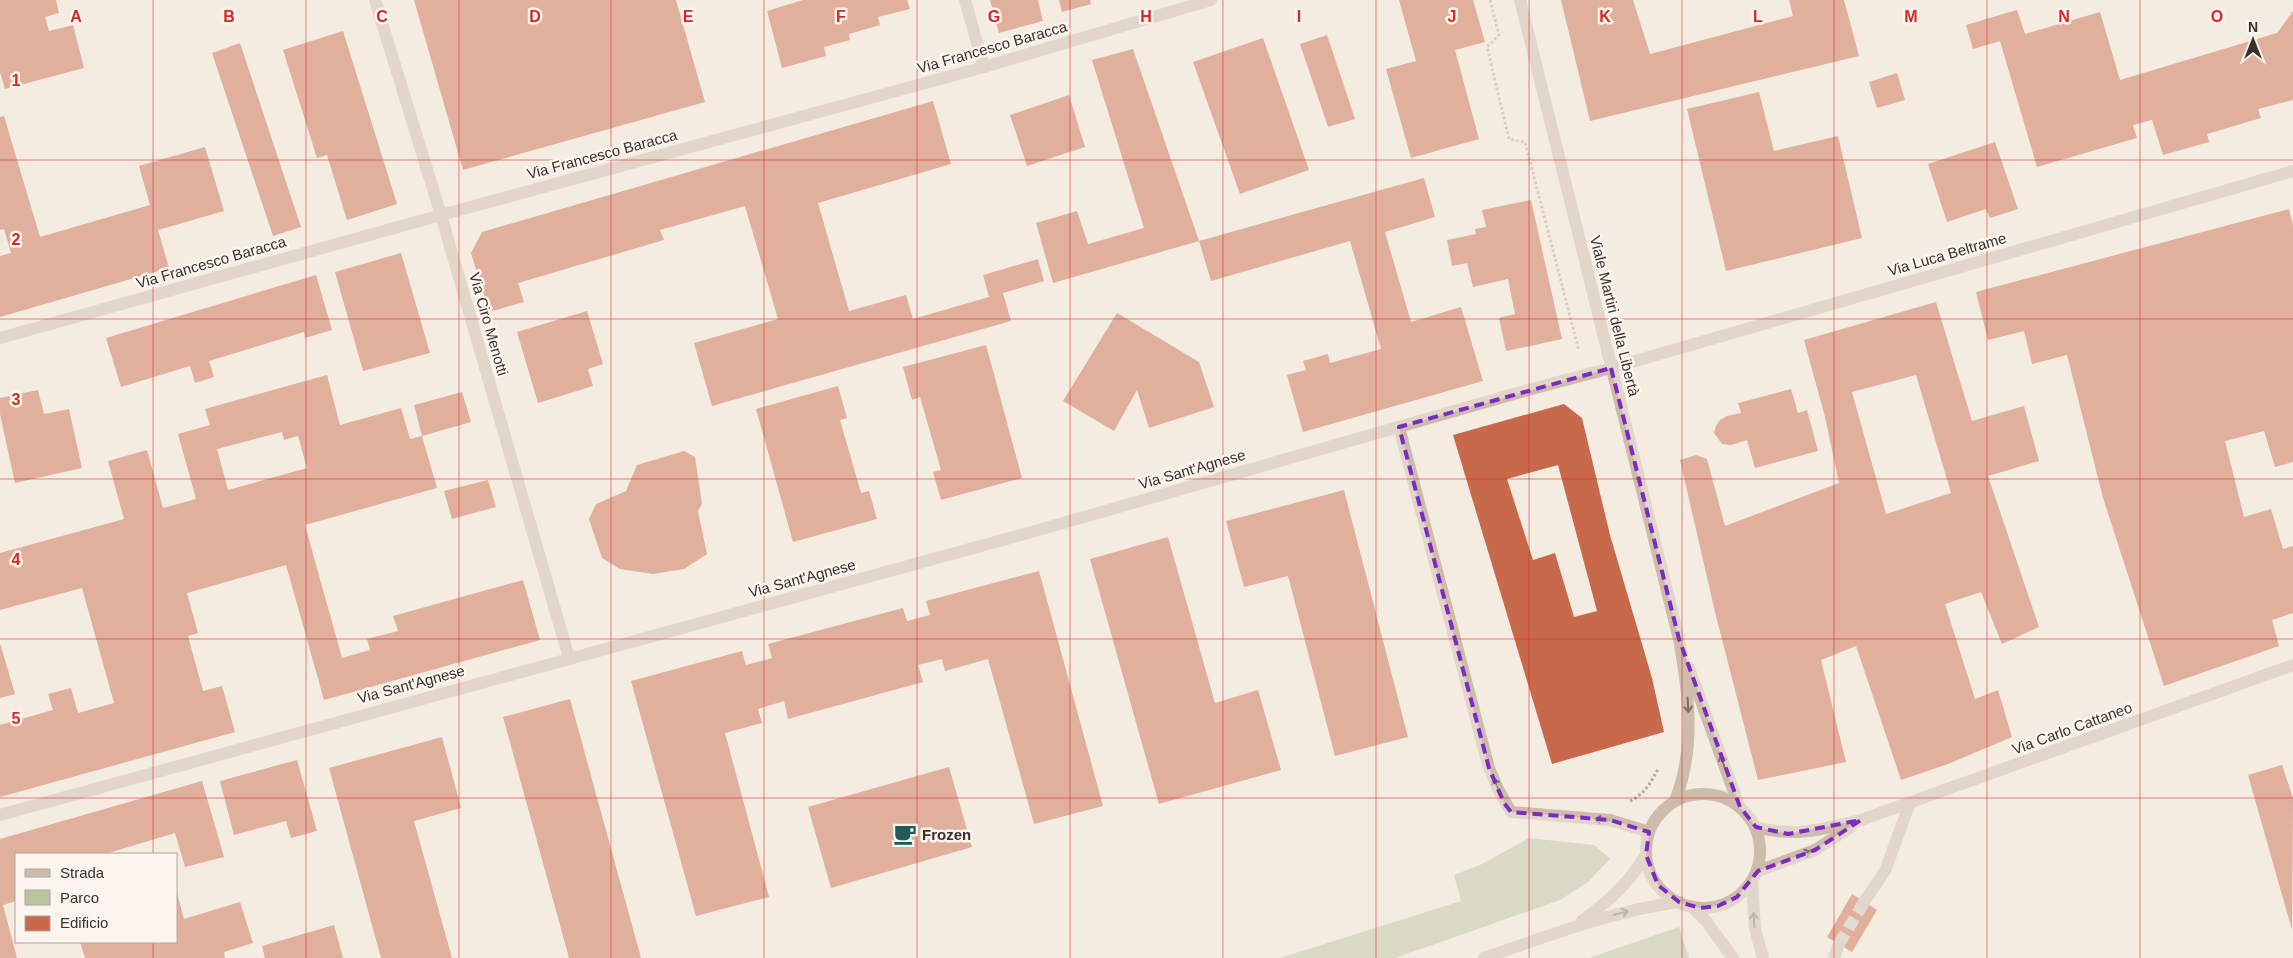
<svg xmlns="http://www.w3.org/2000/svg" width="2293" height="958" viewBox="0 0 2293 958" font-family="Helvetica,sans-serif">
<rect width="100%" height="100%" fill="#f4ebe1"/>
<g fill="#b8c4a0">
<path d="M1529,838L1594,845L1610,859L1588,882L1560,900L1395,958H1280L1461,901L1454,875L1480,865Z"/>
<path d="M1679,927L1689,958H1589Z"/>
</g>
<g fill="#c8694b" fill-rule="evenodd">
<path d="M0,0H56L59,13L45,17L49,31L73,25L84,68L5,89L0,72Z"/>
<path d="M414,0H676L705,102L463,170Z"/>
<path d="M803,0H907L910,9L878,17L880,25L849,34L850,40L824,47L826,56L782,68L767,11Z"/>
<path d="M990,0H1038L1043,21L999,33Z"/>
<path d="M1059,0H1090L1091,4L1062,12Z"/>
<path d="M1399,0H1473L1485,42L1455,50L1479,139L1411,158L1386,69L1416,61Z"/>
<path d="M1561,0H1633L1650,54L1793,16L1789,0H1844L1859,56L1590,121Z"/>
<path d="M2017,10L2025,34L2100,12L2120,80L2277,33L2293,11V100L2258,109L2261,118L2207,134L2209,142L2163,155L2152,120L2133,125L2137,138L2037,167L2000,41L1973,49L1966,25Z"/>
<path d="M343,31L397,204L347,220L327,155L317,158L283,50Z"/>
<path d="M1327,35L1355,119L1328,127L1300,44Z"/>
<path d="M1263,38L1309,170L1240,194L1193,62Z"/>
<path d="M240,43L301,227L273,236L212,53Z"/>
<path d="M1133,49L1199,241L1053,283L1036,223L1077,211L1088,244L1144,228L1092,60Z"/>
<path d="M1897,73L1905,100L1877,108L1869,82Z"/>
<path d="M1759,92L1774,151L1838,136L1862,238L1726,271L1687,109Z"/>
<path d="M1069,95L1085,147L1027,166L1010,115Z"/>
<path d="M933,101L951,164L818,203L849,311L906,295L913,319L989,297L983,275L1038,259L1044,281L1003,293L1011,321L712,406L694,343L778,319L745,206L660,230L664,240L518,283L524,302L489,312L471,253L482,232Z"/>
<path d="M4,116L40,237L150,205L139,166L205,147L224,211L158,230L169,268L0,317V256L11,253L4,229L0,230V117Z"/>
<path d="M1995,142L2018,209L1990,218L1986,209L1947,222L1928,164Z"/>
<path d="M1424,178L1435,217L1385,232L1411,322L1461,307L1483,381L1303,432L1287,375L1306,370L1303,361L1328,354L1330,363L1381,349L1350,241L1211,281L1199,241Z"/>
<path d="M1531,200L1562,339L1506,351L1499,318L1515,314L1508,279L1473,287L1467,263L1452,266L1447,240L1476,234L1475,229L1486,227L1482,210Z"/>
<path d="M2289,209L2293,225V462L2275,467L2264,431L2225,441L2244,517L2271,509L2283,549L2293,546V613L2272,620L2279,646L2164,686L2103,498L2067,355L2032,364L2024,331L1988,340L1976,292Z"/>
<path d="M401,253L430,353L363,371L335,272Z"/>
<path d="M316,275L332,330L305,338L304,332L209,361L214,377L195,383L190,366L121,387L106,338Z"/>
<path d="M1936,302L1972,421L2024,406L2039,461L1988,476L2039,627L2002,644L1981,592L1945,604L1975,699L1998,690L2012,737L1948,764L1901,780L1856,646L1821,660L1846,762L1758,780L1715,612L1680,460L1696,455L1707,459L1725,526L1839,483L1825,417L1804,340ZM1916,375L1951,493L1886,514L1852,392Z"/>
<path d="M587,311L603,364L588,369L593,386L538,403L517,332Z"/>
<path d="M1117,313L1199,362L1214,407L1149,428L1137,390L1114,431L1063,401Z"/>
<path d="M986,345L1022,478L941,500L933,472L941,470L920,397L912,400L903,367Z"/>
<path d="M327,375L340,425L401,408L410,439L422,436L414,405L462,392L471,422L422,436L437,488L305,525L342,658L370,650L367,639L398,631L393,616L523,580L540,640L324,700L286,565L187,593L198,633L188,636L203,691L222,686L235,732L0,797V725L53,710L48,694L71,688L78,713L114,703L82,588L0,610V553L124,519L108,461L147,450L163,508L196,499L178,434L210,425L205,409ZM282,432L284,440L298,436L307,468L228,490L217,449Z"/>
<path d="M838,386L847,418L840,420L861,493L869,491L877,519L793,542L756,409Z"/>
<path d="M1791,389L1798,413L1807,410L1818,451L1755,468L1747,440L1731,445L1722,444L1714,433L1716,426L1720,420L1727,416L1741,413L1738,403Z"/>
<path d="M38,390L44,414L69,409L82,468L15,483L0,414V398Z"/>
<path d="M1564,404L1582,418L1610,535L1652,678L1664,732L1552,764L1453,435ZM1558,465L1597,611L1574,617L1555,553L1533,560L1507,479Z"/>
<path d="M684,451L695,457L702,504L698,511L707,554L684,569L653,574L620,569L602,558L589,519L596,504L626,491L637,465Z"/>
<path d="M488,480L496,507L452,519L444,491Z"/>
<path d="M1344,490L1408,737L1335,756L1288,576L1244,587L1226,521Z"/>
<path d="M1168,537L1215,703L1258,690L1281,770L1159,804L1090,559Z"/>
<path d="M1039,571L1103,806L1034,824L988,659L945,671L942,659L918,665L923,682L788,719L784,701L758,709L762,723L725,733L769,897L696,916L631,681L742,651L746,665L772,658L768,644L903,608L907,621L930,615L926,601Z"/>
<path d="M0,643L15,694L0,698Z"/>
<path d="M570,699L641,958H569L503,717Z"/>
<path d="M442,737L461,808L414,821L452,958H381L329,768Z"/>
<path d="M297,760L317,831L291,838L286,821L234,835L220,781Z"/>
<path d="M2282,765L2293,798L2292,930L2248,775Z"/>
<path d="M949,767L972,847L831,888L808,807Z"/>
<path d="M202,781L224,857L185,867L175,833L105,854H16V901L3,905L17,958H0V839Z"/>
<path d="M177,893L184,919L240,902L253,943L224,952L225,958H85L80,942H176Z"/>
<path d="M1852,894L1877,910L1852,952L1827,937Z"/>
<path d="M334,925L343,958H265L262,946Z"/>
</g>
<g fill="none" stroke-linecap="round" stroke-linejoin="round">
<path stroke="#cfc6bd" stroke-width="12" stroke-dasharray="12 6" stroke-linecap="butt" d="M1839,944L1864,902"/>
<g stroke="#b9a596" stroke-width="3" stroke-dasharray="2.5 2.5" stroke-linecap="butt">
<path d="M1490,0L1499,35L1487,47L1509,139L1525,142L1579,351"/>
<path d="M1630,801C1645,794 1651,782 1658,769"/>
</g>
<g stroke="#cdbbac" stroke-width="12">
<path d="M375,0L441,215L569,658"/>
<path d="M965,0L984,67"/>
<path d="M1520,0L1679,639C1689,695 1696,747 1675,801"/>
<path d="M0,338L441,215L984,67L1211,0"/>
<path d="M1399,427L1489,768L1498,789L1511,812L1610,820L1649,832"/>
<path d="M1689,668L1739,806"/>
<circle cx="1703" cy="851" r="57"/>
<path d="M0,815L1021,535L1528,390L1611,368L2293,171"/>
<path d="M1756,827C1795,838 1823,829 1861,820L2293,665"/>
<path d="M1758,871L1815,850L1851,827"/>
<path d="M1752,881L1755,929L1763,958"/>
<path d="M1864,902L1885,871L1910,803"/>
<path d="M1691,906L1706,921L1733,958"/>
<path d="M1582,921C1610,900 1628,884 1646,855"/>
<path d="M1484,958C1548,936 1611,911 1679,902"/>
<path d="M1834,958L1839,944"/>
</g>
</g>
<defs><path id="oneway-shaft" d="M-6 0H5M1.5-3L5.5 0L1.5 3" fill="none" stroke-width="1.6" stroke-linecap="round" stroke-linejoin="round" transform="scale(1.25)"/></defs>
<g stroke="#7d6f65">
<use href="#oneway-shaft" transform="translate(1688 705) rotate(87)"/>
<use href="#oneway-shaft" transform="translate(1723 762) rotate(-107)"/>
<use href="#oneway-shaft" transform="translate(1496 785) rotate(-112)"/>
<use href="#oneway-shaft" transform="translate(1602 820) rotate(-175)"/>
<use href="#oneway-shaft" transform="translate(1804 854) rotate(-22)"/>
<use href="#oneway-shaft" transform="translate(1621 913) rotate(-15)"/>
<use href="#oneway-shaft" transform="translate(1754 920) rotate(-94)"/>
</g>
<path d="M0 0H2293V958H0ZM1611,368L1679,639L1740,807L1756,827L1788,834L1861,820L1815,850L1758,871L1737,897L1718,906L1700,908L1679,902L1658,885L1646,855L1649,832L1610,820L1511,812L1504,803L1489,768L1399,427Z" fill="#f4ebe1" fill-opacity=".55" fill-rule="evenodd"/>
<path fill="none" stroke="#7b2cbf" stroke-width="4" stroke-dasharray="10 6" stroke-linejoin="round" d="M1611,368L1679,639L1740,807L1756,827L1788,834L1861,820L1815,850L1758,871L1737,897L1718,906L1700,908L1679,902L1658,885L1646,855L1649,832L1610,820L1511,812L1504,803L1489,768L1399,427Z"/>
<path fill="none" stroke="#d62828" stroke-width="1" stroke-opacity="0.55" d="M153,0V854M306,0V958M459,0V958M611,0V958M764,0V958M917,0V958M1070,0V958M1223,0V958M1376,0V958M1529,0V958M1682,0V958M1834,0V958M1987,0V958M2140,0V958M0,160H2293M0,319H2293M0,479H2293M0,639H2293M0,798H2293M153,942V958"/>
<defs>
<symbol id="cafe-bare" viewBox="-9 -9 18 18"><path d="M-5.5-4.5H6V0H3Q3 3.5 0 3.5H-2.5Q-5.5 3.5-5.5 0ZM3-3.2v2h1.7v-2ZM-6 4.5H4V6H-6Z" fill="#1f5a5e" stroke="#fbf5ee" stroke-width="2.5" paint-order="stroke"/></symbol>
</defs>
<g fill-rule="evenodd">
<use href="#cafe-bare" x="889" y="818" width="32" height="32"/>
</g>
<g text-anchor="middle" dominant-baseline="central" stroke-width="5" stroke-linejoin="round" paint-order="stroke">
<g font-size="15" fill="#3b302b" stroke="#fbf5ee">
<text transform="translate(992 47) rotate(-16)">Via Francesco Baracca</text>
<text transform="translate(602 154) rotate(-15)">Via Francesco Baracca</text>
<text transform="translate(1947 254) rotate(-16)">Via Luca Beltrame</text>
<text transform="translate(211 262) rotate(-16)">Via Francesco Baracca</text>
<text transform="translate(1615 316) rotate(76)">Viale Martiri della Libertà</text>
<text transform="translate(489 324) rotate(74)">Via Ciro Menotti</text>
<text transform="translate(1192 469) rotate(-16)">Via Sant'Agnese</text>
<text transform="translate(802 578) rotate(-15)">Via Sant'Agnese</text>
<text transform="translate(411 684) rotate(-15)">Via Sant'Agnese</text>
<text transform="translate(2072 728) rotate(-20)">Via Carlo Cattaneo</text>
</g>
<g font-size="15" font-weight="bold" fill="#3b302b" stroke="#fbf5ee" text-anchor="start">
<text x="922" y="834">Frozen</text>
</g>
</g>
<g font-size="16" text-anchor="middle" font-weight="bold" fill="#d62828" stroke="#fbf5ee" stroke-width="5" stroke-linejoin="round" paint-order="stroke">
<text x="76" y="22">A</text>
<text x="229" y="22">B</text>
<text x="382" y="22">C</text>
<text x="535" y="22">D</text>
<text x="688" y="22">E</text>
<text x="841" y="22">F</text>
<text x="994" y="22">G</text>
<text x="1146" y="22">H</text>
<text x="1299" y="22">I</text>
<text x="1452" y="22">J</text>
<text x="1605" y="22">K</text>
<text x="1758" y="22">L</text>
<text x="1911" y="22">M</text>
<text x="2064" y="22">N</text>
<text x="2217" y="22">O</text>
<text x="16" y="86">1</text>
<text x="16" y="245">2</text>
<text x="16" y="405">3</text>
<text x="16" y="565">4</text>
<text x="16" y="724">5</text>
</g>
<rect x="15" y="853" width="162" height="90" fill="#fbf5ee" stroke="#aea6a0"/>
<rect x="25" y="869" width="25" height="8" fill="#cdbbac" stroke="#aea6a0"/>
<text x="60" y="878" font-size="15" fill="#3b302b">Strada</text>
<rect x="25" y="890" width="25" height="15" fill="#b8c4a0" stroke="#aea6a0"/>
<text x="60" y="903" font-size="15" fill="#3b302b">Parco</text>
<rect x="25" y="916" width="25" height="15" fill="#c8694b" stroke="#aea6a0"/>
<text x="60" y="928" font-size="15" fill="#3b302b">Edificio</text>
<g transform="translate(2253 40)" stroke="#fbf5ee" stroke-width="4" paint-order="stroke">
<path d="M0-4L9 19L0 12L-9 19Z" fill="#3b302b"/>
<text y="-8" font-size="14" font-weight="bold" text-anchor="middle" fill="#3b302b">N</text>
</g>
</svg>
